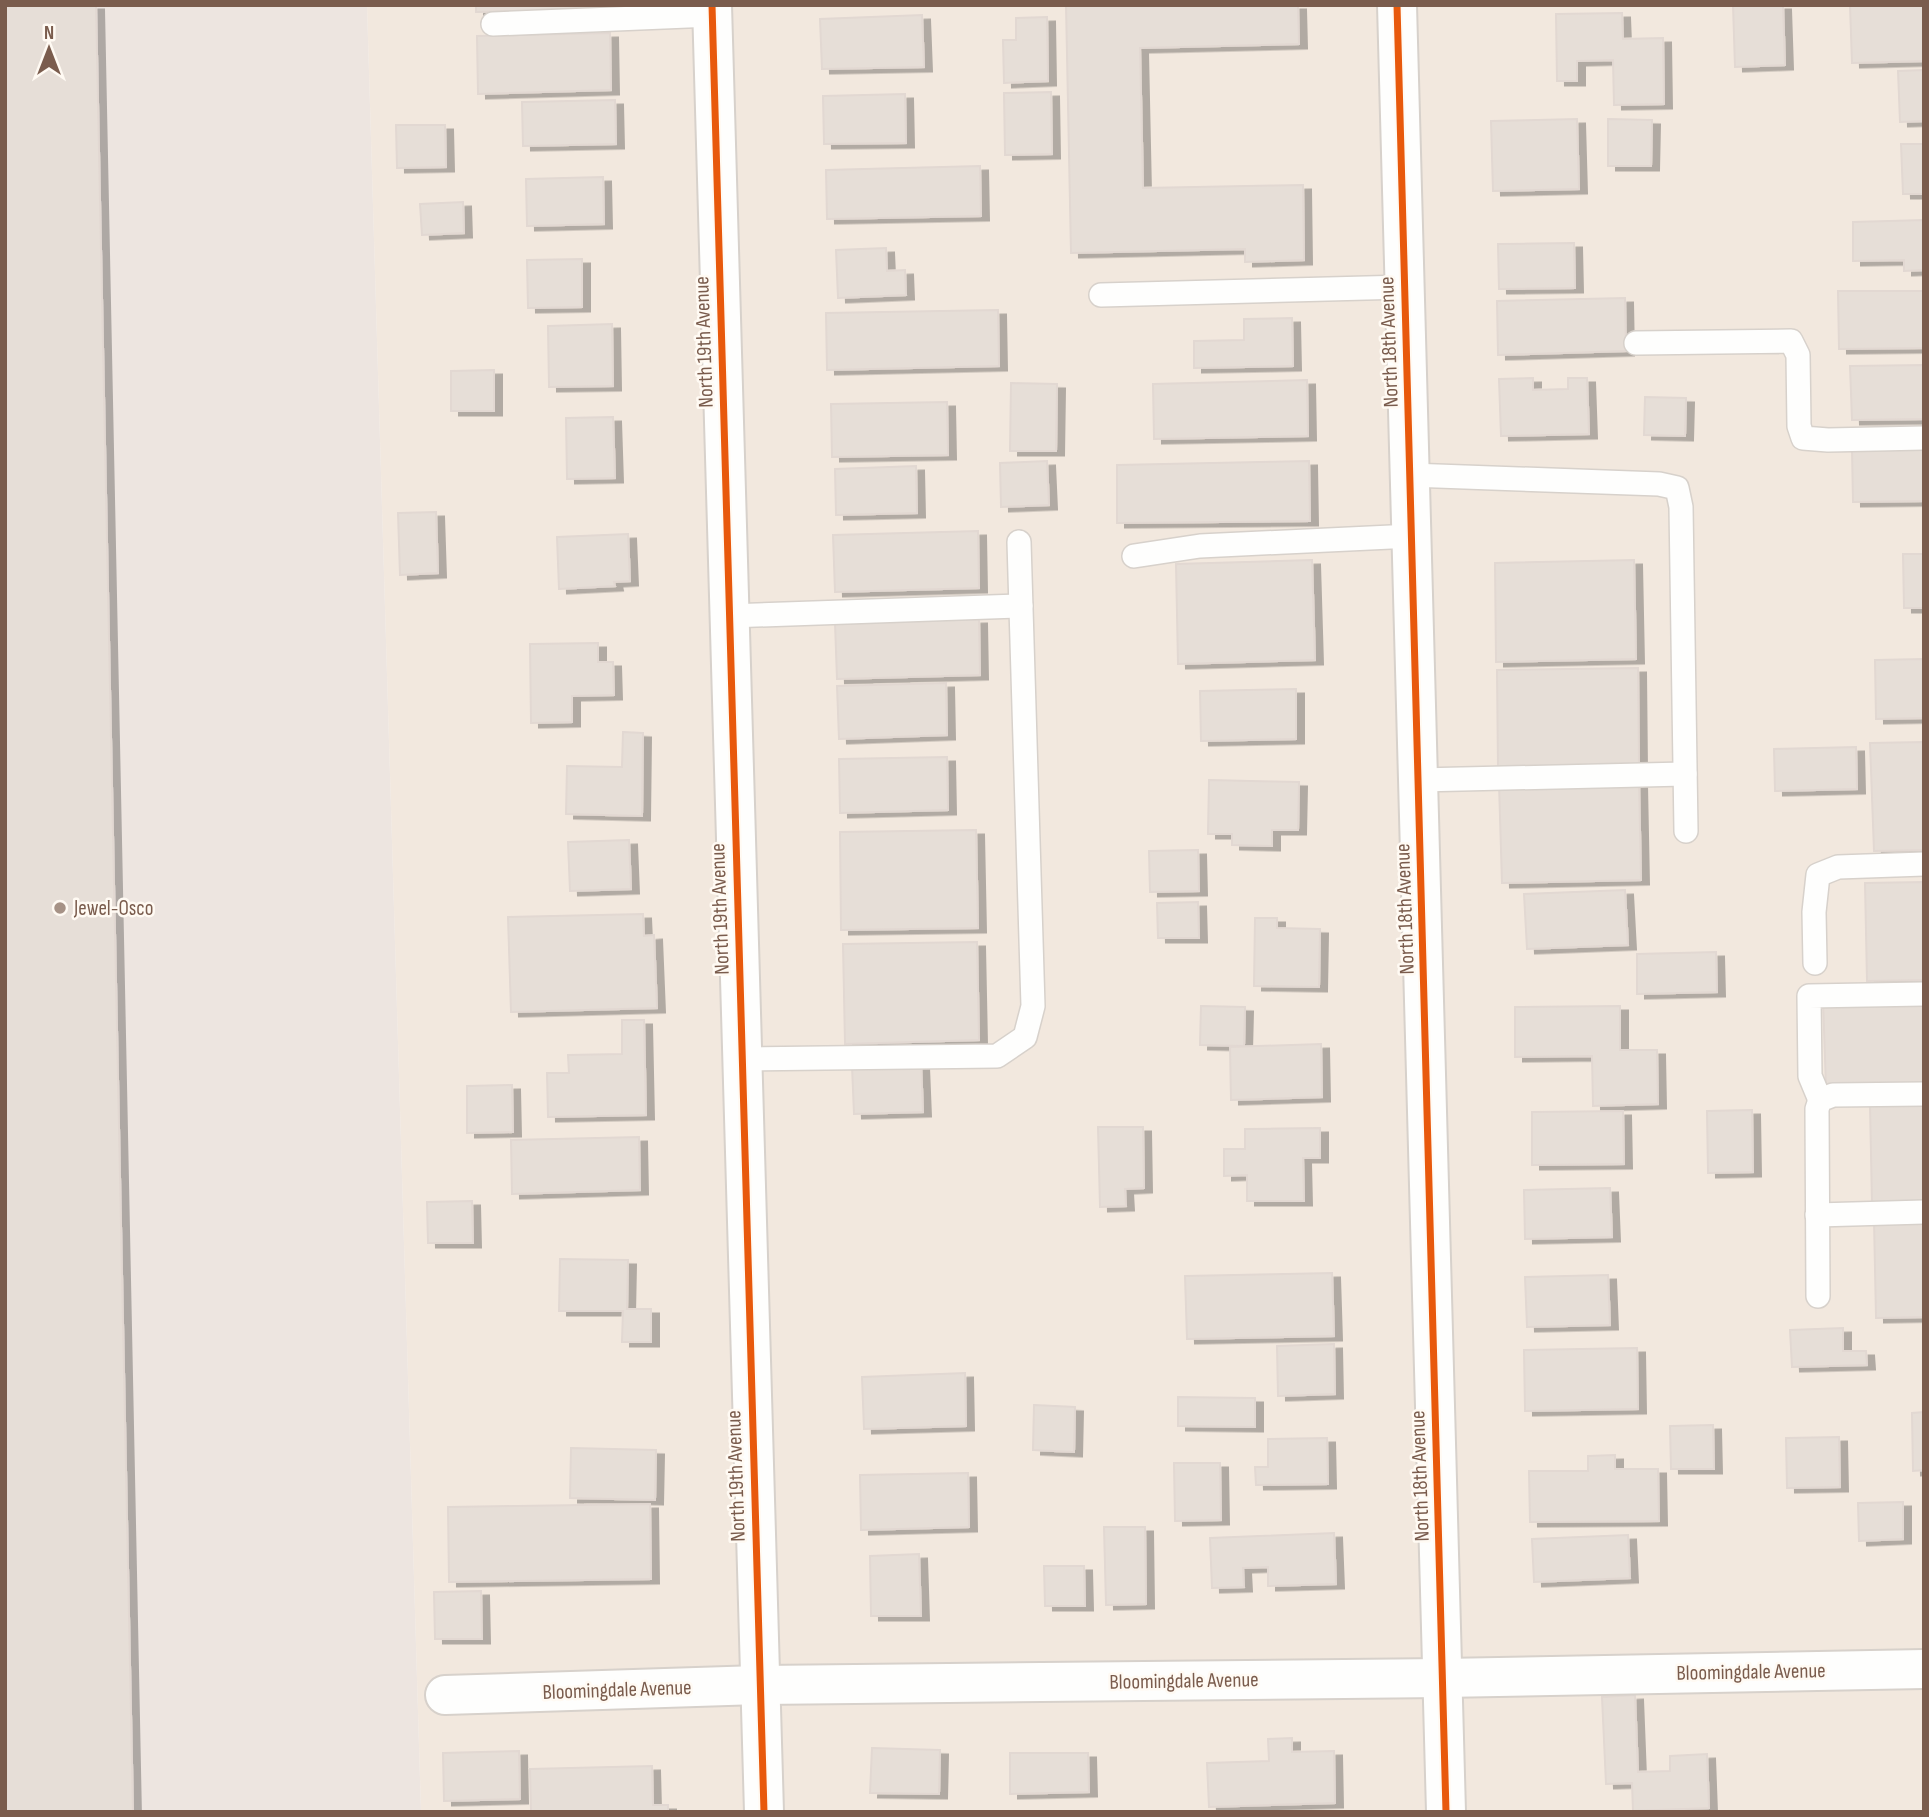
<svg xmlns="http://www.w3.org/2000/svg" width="1929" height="1817" viewBox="0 0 1929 1817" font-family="'Sofia Sans Condensed',sans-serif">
<defs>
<filter id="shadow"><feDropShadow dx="8" dy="4.5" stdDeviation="0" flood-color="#0004"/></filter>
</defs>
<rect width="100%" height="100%" fill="#f9f5f0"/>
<path fill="#f2e8de" d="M367,5H1924V1812H421Z"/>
<path fill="#ede5e0" d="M5,5H367L421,1812H5Z"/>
<g fill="#e6ded7" stroke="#e2d8d2" stroke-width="2" filter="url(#shadow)">
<path d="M5,5H96L133,1812H5Z"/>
<path d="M476,5H610V10L476,12Z"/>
<path d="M1066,5H1298L1299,44L1140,48L1143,188L1303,185L1304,260L1245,262V249L1071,253Z"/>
<path d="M1733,5H1783L1785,65L1735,67Z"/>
<path d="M1850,5H1924V61L1852,63Z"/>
<path d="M1622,13L1623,39L1663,38L1664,104L1614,105L1613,60L1577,61V81H1557L1556,14Z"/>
<path d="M922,15L924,67L822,69L820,19Z"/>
<path d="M1047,17L1048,81L1004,83L1003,40H1016V18Z"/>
<path d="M610,33L611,90L478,94L477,36Z"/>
<path d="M1924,70V121L1900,122L1898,71Z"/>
<path d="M1051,92L1052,154L1005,155L1004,93Z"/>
<path d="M905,94L906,143L824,144L823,96Z"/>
<path d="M615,100L616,144L523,146L522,102Z"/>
<path d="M1577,119L1579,189L1493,191L1491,121Z"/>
<path d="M1608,119L1652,120L1651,166H1608Z"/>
<path d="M396,125H445L446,167L397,168Z"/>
<path d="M1901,144H1924V194H1903Z"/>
<path d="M980,166L981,216L827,219L826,170Z"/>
<path d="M603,177L604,224L527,226L526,179Z"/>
<path d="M463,202L464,233L422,235L420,204Z"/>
<path d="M1924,220V270L1904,271V260L1853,261V222Z"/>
<path d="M1574,243L1575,288L1499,289L1498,244Z"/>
<path d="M886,248L887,271L905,270L906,295L838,298L836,250Z"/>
<path d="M582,259V307L528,308L527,260Z"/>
<path d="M1838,291H1924V348L1839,349Z"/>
<path d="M1625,298L1626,351L1498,355L1497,301Z"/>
<path d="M998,310L999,366L827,370L826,313Z"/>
<path d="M1292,318L1293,366L1194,368V341L1244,340V319Z"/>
<path d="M612,324L613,386L549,387L548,326Z"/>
<path d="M1924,365V419L1852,420L1850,366Z"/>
<path d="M494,370V411H451V371Z"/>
<path d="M1533,378V390L1568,389V378H1587L1589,434L1501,436L1499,379Z"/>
<path d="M1307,380L1308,436L1154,439L1153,384Z"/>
<path d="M1011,383L1057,384L1056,451H1010Z"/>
<path d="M1645,397L1686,398L1685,436L1644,435Z"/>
<path d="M947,402L948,455L832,457L831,404Z"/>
<path d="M613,417L615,478L567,479L566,418Z"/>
<path d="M1924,448V501L1853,502L1852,449Z"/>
<path d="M1047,461L1049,505L1001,507L1000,463Z"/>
<path d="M1309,461L1310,521L1117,523V465Z"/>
<path d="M916,466L917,513L836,515L835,469Z"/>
<path d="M436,512L438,573L400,575L398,513Z"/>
<path d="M978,531L979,588L835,592L833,535Z"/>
<path d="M628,534L630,581L614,582L615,586L559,589L557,537Z"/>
<path d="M1903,554H1924V608H1904Z"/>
<path d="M1312,560L1315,660L1178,664L1176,564Z"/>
<path d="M1634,560L1636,659L1496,662L1495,563Z"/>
<path d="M979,619L980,675L837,679L835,623Z"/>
<path d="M598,643V662H613L614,695L572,696V722L531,723L530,644Z"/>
<path d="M1924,659V718L1876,719L1875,660Z"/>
<path d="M1638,668L1639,766L1498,769L1497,670Z"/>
<path d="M946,683L947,735L839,739L837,686Z"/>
<path d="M1296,689V739L1201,741L1200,691Z"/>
<path d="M623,732L643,733L642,816L566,814L567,766L622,767Z"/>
<path d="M1924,742V850L1874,851L1870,743Z"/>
<path d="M1856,747L1857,789L1775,791L1774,749Z"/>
<path d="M947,757L948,810L840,813L839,759Z"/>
<path d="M1209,780L1299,782L1298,830H1272V846L1232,845V834H1208Z"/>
<path d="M1639,781L1641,880L1502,883L1499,784Z"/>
<path d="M976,830L978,928L841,930L840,832Z"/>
<path d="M629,840L631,889L570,891L568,842Z"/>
<path d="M1198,850L1199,891L1150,892L1149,851Z"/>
<path d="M1924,882V980L1867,981L1865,883Z"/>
<path d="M1625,890L1628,945L1527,949L1524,894Z"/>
<path d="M1198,902L1199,938H1158L1157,903Z"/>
<path d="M643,914L644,936L654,935L657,1008L511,1012L508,917Z"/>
<path d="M1255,918H1277V928L1320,929L1319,987L1254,986Z"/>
<path d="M977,942L979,1040L845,1044L843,944Z"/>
<path d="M1716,952L1717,992L1637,994V954Z"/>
<path d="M1924,998V1085L1826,1087L1823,1000Z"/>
<path d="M1201,1006L1245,1007L1244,1046L1200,1045Z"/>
<path d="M1620,1006V1050H1657L1658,1104L1593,1106L1592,1056L1515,1057V1007Z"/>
<path d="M622,1020H644L646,1115L548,1117L547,1073H569L568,1055L622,1054Z"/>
<path d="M1321,1044L1322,1097L1231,1100L1230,1047Z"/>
<path d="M921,1063L923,1112L854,1114L852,1066Z"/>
<path d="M512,1085L513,1132L467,1133V1086Z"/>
<path d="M1924,1104V1203L1872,1204L1870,1105Z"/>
<path d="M1752,1110L1753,1172L1708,1173L1707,1111Z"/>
<path d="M1623,1111L1624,1164L1532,1165V1112Z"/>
<path d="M1098,1127H1143L1144,1188L1125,1189L1126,1206L1100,1207Z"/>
<path d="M1320,1128V1158H1303L1304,1201H1247V1175L1224,1176V1149H1245V1129Z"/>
<path d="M639,1137L640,1190L512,1194L511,1140Z"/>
<path d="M1610,1188L1612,1237L1525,1239L1524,1190Z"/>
<path d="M472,1201L473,1243H428L427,1202Z"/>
<path d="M1924,1219V1317L1876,1318L1874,1220Z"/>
<path d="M560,1259L628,1260L627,1309H651V1342H622L623,1311H559Z"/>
<path d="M1332,1273L1334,1336L1187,1339L1185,1276Z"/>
<path d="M1608,1275L1610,1325L1527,1327L1525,1277Z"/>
<path d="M1843,1328V1351H1866L1867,1365L1792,1367L1790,1330Z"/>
<path d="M1334,1344L1335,1394L1278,1396L1277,1346Z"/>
<path d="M1637,1348L1638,1409L1525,1411L1524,1350Z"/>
<path d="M965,1373L966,1426L864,1429L862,1377Z"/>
<path d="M1178,1397L1255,1398V1427L1178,1426Z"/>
<path d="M1034,1405L1075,1407L1074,1452L1033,1450Z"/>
<path d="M1924,1412V1470L1913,1471L1912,1413Z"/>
<path d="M1713,1425L1714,1469H1671L1670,1426Z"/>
<path d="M1839,1437L1840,1487L1787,1488L1786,1438Z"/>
<path d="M1327,1438L1328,1484L1256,1485L1255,1467H1268V1439Z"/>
<path d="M571,1448L656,1450L655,1500L570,1498Z"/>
<path d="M1615,1455V1469H1658L1659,1521L1530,1522L1529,1471H1588V1456Z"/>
<path d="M1174,1463H1220L1221,1520L1175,1521Z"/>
<path d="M968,1473L969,1527L861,1530L860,1475Z"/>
<path d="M1903,1502V1539L1859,1541L1858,1503Z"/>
<path d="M650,1504L651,1579L449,1582L448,1507Z"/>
<path d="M1104,1527H1145L1146,1604L1106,1605Z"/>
<path d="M1334,1533L1336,1584L1268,1586V1567L1243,1568L1244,1587L1212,1588L1210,1538Z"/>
<path d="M1628,1535L1630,1578L1534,1582L1532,1539Z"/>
<path d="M919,1554L921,1616H871L870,1556Z"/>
<path d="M1044,1566H1084L1085,1606H1045Z"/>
<path d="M481,1591L482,1639H435L434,1592Z"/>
<path d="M1635,1695L1638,1772L1670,1771V1756L1707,1754L1709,1808L1633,1811L1632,1783L1606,1784L1602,1697Z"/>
<path d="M1292,1738V1752L1334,1751L1335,1803L1209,1807L1207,1763L1269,1761L1268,1739Z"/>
<path d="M872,1748L940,1750L939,1794L870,1793Z"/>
<path d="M519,1751L520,1799L444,1801L443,1753Z"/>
<path d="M1010,1753H1088L1089,1792L1010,1794Z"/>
<path d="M652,1766L653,1805H668V1812H531L530,1769Z"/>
</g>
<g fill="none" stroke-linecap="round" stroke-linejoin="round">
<defs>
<g id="lane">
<path d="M493,24L712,15"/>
<path d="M1101,295L1405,287"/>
<path d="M1636,343L1791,341L1798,355L1799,426L1803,438L1828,440L1924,438"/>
<path d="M1410,475L1659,484L1677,488L1681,507L1686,831"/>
<path d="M1134,556L1200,546L1412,536"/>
<path d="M729,616L1021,606"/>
<path d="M1419,780L1685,774"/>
<path d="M1815,963L1814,912L1818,875L1838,867L1924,864"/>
<path d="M742,1059L997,1056L1025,1037L1033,1006L1019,542"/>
<path d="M1820,1100L1810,1076L1809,996L1924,994"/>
<path d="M1817,1215L1924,1212"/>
<path d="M1818,1296L1817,1109L1820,1100L1833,1095L1924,1094"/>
</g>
<g id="street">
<path d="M712,5L764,1812"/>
<path d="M1397,5L1446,1812"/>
<path d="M445,1695L759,1685L1443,1678L1924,1669"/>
</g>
</defs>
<use href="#lane" stroke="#d7d1cb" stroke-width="26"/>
<use href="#street" stroke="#d7d1cb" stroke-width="42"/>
<use href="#lane" stroke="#fefefd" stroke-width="23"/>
<use href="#street" stroke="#fefefd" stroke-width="38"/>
<defs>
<g id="cycleway">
<path d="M712,5L764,1812"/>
<path d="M1397,5L1446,1812"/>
</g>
</defs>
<use href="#cycleway" stroke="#fffaf3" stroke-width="11"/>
<use href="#cycleway" stroke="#e8590c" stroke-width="7"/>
</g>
<circle fill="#a69286" stroke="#fffaf3" stroke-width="2.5" cx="60" cy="908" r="7"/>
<g text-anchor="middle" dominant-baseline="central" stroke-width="5" stroke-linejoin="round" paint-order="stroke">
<g font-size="21" fill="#7a5c4d" stroke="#fffaf3">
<text transform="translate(704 342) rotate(-92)">North 19th Avenue</text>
<text transform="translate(1389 342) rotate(-92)">North 18th Avenue</text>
<text transform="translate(720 909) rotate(-92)">North 19th Avenue</text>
<text transform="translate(1405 909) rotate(-92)">North 18th Avenue</text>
<text transform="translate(736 1476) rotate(-92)">North 19th Avenue</text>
<text transform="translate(1420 1476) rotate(-92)">North 18th Avenue</text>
<text transform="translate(1751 1672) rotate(-1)">Bloomingdale Avenue</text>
<text transform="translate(1184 1681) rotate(-1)">Bloomingdale Avenue</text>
<text transform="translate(617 1690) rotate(-2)">Bloomingdale Avenue</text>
</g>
<g font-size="21" fill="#7a5c4d" stroke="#fffaf3" text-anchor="start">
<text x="74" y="908">Jewel-Osco</text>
</g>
</g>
<rect width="1929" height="1817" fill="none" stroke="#7a5c4d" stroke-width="14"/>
<g transform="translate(49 49)" stroke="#fffaf3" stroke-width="5" paint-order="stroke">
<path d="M0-5L12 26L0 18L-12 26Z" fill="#7a5c4d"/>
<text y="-10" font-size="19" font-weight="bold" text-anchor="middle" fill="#7a5c4d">N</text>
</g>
</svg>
